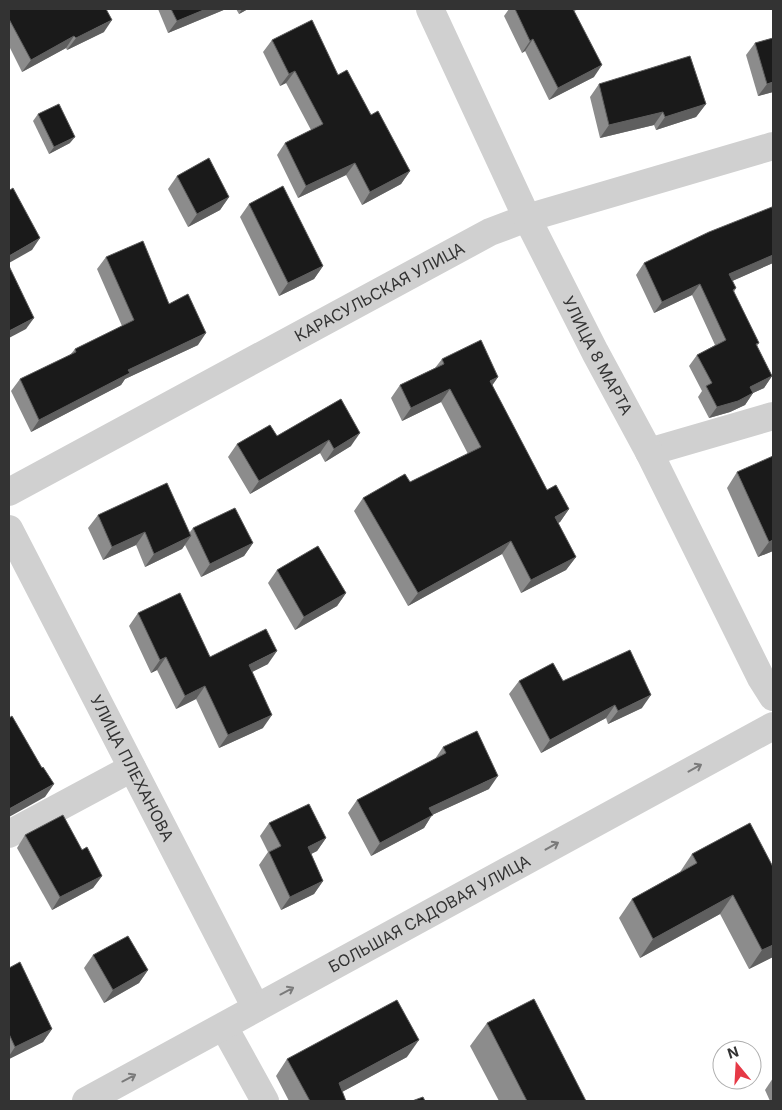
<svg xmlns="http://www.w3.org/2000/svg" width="782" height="1110" viewBox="0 0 782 1110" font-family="Inter,sans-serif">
<rect width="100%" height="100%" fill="#fff"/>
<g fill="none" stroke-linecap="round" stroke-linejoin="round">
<g stroke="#d0d0d0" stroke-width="28">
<path d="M649,452L773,416"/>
<path id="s1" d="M9,492L490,232L527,218L773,146"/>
<path id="s2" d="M9,529L256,1008"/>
<path d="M9,834L132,768"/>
<path d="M224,1027L265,1101"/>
</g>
<g stroke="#d0d0d0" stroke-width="28">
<path id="s3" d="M430,9L527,218L595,352L649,452L761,678L773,697"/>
<path id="s4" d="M86,1101L773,726"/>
</g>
</g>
<g fill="#8c8c8c">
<path d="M9,9L104,32L67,50L66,48L22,72L9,46Z"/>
<path d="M158,9H226L168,33Z"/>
<path d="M236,9H248L239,14Z"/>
<path d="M509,9H579L574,11L594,77L549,100L525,51L522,53L504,16Z"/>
<path d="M773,38V92L758,96L746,55L755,43Z"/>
<path d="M272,40L338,75L371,115L410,171L401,184L362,205L346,175L298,198L277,155L285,143L311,130L286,83L280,86L263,52Z"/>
<path d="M599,84L706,104L696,117L656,130L654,125L600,138L590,97Z"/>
<path d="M38,114L70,143L49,154L33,121Z"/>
<path d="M177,176L229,197L220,210L188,227L168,189Z"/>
<path d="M249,204L323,266L314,279L279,296L240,217Z"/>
<path d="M773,211V263L732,281L736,288L734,292L759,343L757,346L772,376L764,388L753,393L745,405L730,412L709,418L698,397L702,391L689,366L697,355L715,345L692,295L654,313L636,275L644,263Z"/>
<path d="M106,257L169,304L198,345L125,379L121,385L31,432L11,391L20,379L70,355L75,349L122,326L97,269Z"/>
<path d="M442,359L498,377L492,385L547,490L569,509L560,522L558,523L576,557L566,570L521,593L502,554L408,606L354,511L363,498L410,482L468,454L441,402L402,421L391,398L400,385L435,368Z"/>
<path d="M341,399L351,446L325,462L320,453L250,494L228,457L237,444L277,436Z"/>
<path d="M737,472L773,551L758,557L727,488Z"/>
<path d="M98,515L190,532L193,528L253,543L244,556L201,577L185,545L182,549L145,567L136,545L103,560L88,528Z"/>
<path d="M277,570L346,593L337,606L295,630L268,583Z"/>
<path d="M138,613L210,657L268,664L252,672L263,728L219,748L196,699L176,709L157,670L151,673L129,626Z"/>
<path d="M519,681H563L642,708L608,724L606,718L541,753L509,694Z"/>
<path d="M443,747L489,789L432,815L424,828L371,856L348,813L357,800L435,759Z"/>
<path d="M269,823L326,838L317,851L311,854L323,881L314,894L281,910L259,865L268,852L260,836Z"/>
<path d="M750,823L773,957L749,969L720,914L640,958L619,918L632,899L680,872L692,854Z"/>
<path d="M25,835L82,850L102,876L93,888L52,910L17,848Z"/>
<path d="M93,955L148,970L139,983L104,1003L84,968Z"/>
<path d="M9,968L52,1029L43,1042L9,1059Z"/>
<path d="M487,1023L586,1101H499L470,1046Z"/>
<path d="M407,1057L342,1092L346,1101H289L276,1076L287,1059Z"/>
<path d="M773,1078V1101H770L765,1090Z"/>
</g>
<g fill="#5f5f5f">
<path d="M206,9H226L168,33L177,21Z"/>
<path d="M242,9H248L239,14Z"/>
<path d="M112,20L104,32L67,50L76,38Z"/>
<path d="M74,36L66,48L22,72L31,60Z"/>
<path d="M533,39L525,51L522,53L530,41Z"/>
<path d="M602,65L594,77L549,100L558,88Z"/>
<path d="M295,71L286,83L280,86L289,74Z"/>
<path d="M773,82V92L758,96L767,84Z"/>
<path d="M706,104L696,117L656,130L665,117Z"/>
<path d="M663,112L654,125L600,138L609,125Z"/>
<path d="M75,137L70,143L49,154L54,147Z"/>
<path d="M355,163L346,175L298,198L306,186Z"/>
<path d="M410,171L401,184L362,205L370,192Z"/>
<path d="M229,197L220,210L188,227L197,214Z"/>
<path d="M40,238L32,250L9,263V256Z"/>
<path d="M773,255V263L721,286L729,274Z"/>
<path d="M323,266L314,279L279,296L288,283Z"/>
<path d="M700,284L692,295L654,313L662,302Z"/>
<path d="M34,318L26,329L9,338V331Z"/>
<path d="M206,333L198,345L125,379L121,385L31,432L39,420L128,370Z"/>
<path d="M772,376L764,388L742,398L750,387Z"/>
<path d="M498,377L489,390L490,381Z"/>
<path d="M450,389L441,402L402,421L411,408Z"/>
<path d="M753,393L745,405L730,412L709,418L717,407Z"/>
<path d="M360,433L351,446L325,462L334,449Z"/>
<path d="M329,440L320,453L250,494L259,481Z"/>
<path d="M569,509L560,522L545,530L555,517Z"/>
<path d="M145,532L136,545L103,560L112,547Z"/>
<path d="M191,536L182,549L145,567L154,554Z"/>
<path d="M773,540V551L758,557L769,542Z"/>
<path d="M511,541L502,554L408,606L418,593Z"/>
<path d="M253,543L244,556L201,577L210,564Z"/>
<path d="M576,557L566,570L521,593L531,580Z"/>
<path d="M346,593L337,606L295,630L304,617Z"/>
<path d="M277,651L268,664L240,678L249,665Z"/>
<path d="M166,657L157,670L151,673L160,660Z"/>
<path d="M205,686L196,699L176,709L185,696Z"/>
<path d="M651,695L642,708L608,724L618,711Z"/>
<path d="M615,705L606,718L541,753L550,740Z"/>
<path d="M272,715L263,728L219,748L228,735Z"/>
<path d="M498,776L489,789L432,815L424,828L371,856L380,843L429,808Z"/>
<path d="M54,784L45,797L9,817V809Z"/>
<path d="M326,838L317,851L299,860L308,847Z"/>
<path d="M102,876L93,888L52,910L60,897Z"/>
<path d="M323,881L314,894L281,910L290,897Z"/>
<path d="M733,895L720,914L640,958L653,939Z"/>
<path d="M773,945V957L749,969L762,950Z"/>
<path d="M148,970L139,983L104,1003L113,990Z"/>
<path d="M52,1029L43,1042L9,1059V1056L15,1047Z"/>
<path d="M419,1040L407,1057L327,1100L339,1083Z"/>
</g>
<g fill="#1a1a1a" stroke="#5f5f5f">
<path d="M9,9H106L112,20L76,38L74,36L31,60L9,19Z"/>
<path d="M171,9H206L177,21Z"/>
<path d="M515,9H573L602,65L558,88L533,39L530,41Z"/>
<path d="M312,20L338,75L347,70L371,115L378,111L410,171L370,192L355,163L306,186L285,143L323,124L295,71L289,74L272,40Z"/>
<path d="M773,38V82L767,84L755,43Z"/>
<path d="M690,56L706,104L665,117L663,112L609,125L599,84Z"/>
<path d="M59,104L75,137L54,147L38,114Z"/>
<path d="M209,158L229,197L197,214L177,176Z"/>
<path d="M283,186L323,266L288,283L249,204Z"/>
<path d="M13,188L40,238L9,256V189L10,190Z"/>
<path d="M772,207L773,211V255L729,274L736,288L733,290L759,343L756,344L772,376L750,387L753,393L738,401L717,407L706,386L712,383L697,355L726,340L700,284L662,302L644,263L709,232Z"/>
<path d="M143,241L169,304L188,294L206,333L128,370L130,373L39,420L20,379L76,352L75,349L134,320L106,257Z"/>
<path d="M9,266L34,318L9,331Z"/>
<path d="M481,340L498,377L490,381L547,490L556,485L569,509L555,517L576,557L531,580L511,541L418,593L363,498L405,474L410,482L481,447L450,389L411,408L400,385L444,364L442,359Z"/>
<path d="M341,399L360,433L334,449L329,440L259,481L237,444L270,425L277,436Z"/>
<path d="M773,456V540L769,542L737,472Z"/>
<path d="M167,483L191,536L154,554L145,532L112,547L98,515Z"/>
<path d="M235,508L253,543L210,564L193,528Z"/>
<path d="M318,546L346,593L304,617L277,570Z"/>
<path d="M180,593L210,657L266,629L277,651L249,665L272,715L228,735L205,686L185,696L166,657L160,660L138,613Z"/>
<path d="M630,650L651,695L618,711L615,705L550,740L519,681L553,663L563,681Z"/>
<path d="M12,716L42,768L43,767L54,784L9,809V718Z"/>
<path d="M477,731L498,776L429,808L433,815L380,843L357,800L446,753L443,747Z"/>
<path d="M309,804L326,838L308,847L323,881L290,897L269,852L281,846L269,823Z"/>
<path d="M63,815L82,850L87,847L102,876L60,897L25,835Z"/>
<path d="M750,823L773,867V945L762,950L733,895L653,939L632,899L697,863L692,854Z"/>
<path d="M128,936L148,970L113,990L93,955Z"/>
<path d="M20,962L52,1029L15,1047L9,1034V968Z"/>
<path d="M534,999L586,1101H527L487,1023Z"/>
<path d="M397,1000L419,1040L339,1083L346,1101H310L287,1059Z"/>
<path d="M423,1097L425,1101H412Z"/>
</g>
<defs><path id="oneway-shaft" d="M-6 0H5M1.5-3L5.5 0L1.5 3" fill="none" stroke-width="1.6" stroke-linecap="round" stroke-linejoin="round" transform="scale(1.25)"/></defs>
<g stroke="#7a7a7a">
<use href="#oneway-shaft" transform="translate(695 768) rotate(-29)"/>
<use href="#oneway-shaft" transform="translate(552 846) rotate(-29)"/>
<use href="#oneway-shaft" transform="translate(287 991) rotate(-28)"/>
<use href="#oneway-shaft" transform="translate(129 1078) rotate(-28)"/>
</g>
<g text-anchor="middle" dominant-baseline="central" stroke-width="5" stroke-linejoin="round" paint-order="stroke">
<g font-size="16" fill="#333" stroke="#fff">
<text stroke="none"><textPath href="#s1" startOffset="421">КАРАСУЛЬСКАЯ УЛИЦА</textPath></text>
<text stroke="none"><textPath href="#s3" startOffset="385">УЛИЦА 8 МАРТА</textPath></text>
<text stroke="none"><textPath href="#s2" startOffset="269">УЛИЦА ПЛЕХАНОВА</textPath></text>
<text stroke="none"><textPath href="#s4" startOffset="391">БОЛЬШАЯ САДОВАЯ УЛИЦА</textPath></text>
</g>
</g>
<rect width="782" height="1110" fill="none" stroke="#333333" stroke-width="20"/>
<g transform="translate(737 1065) rotate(342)"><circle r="24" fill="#ffffff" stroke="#adadad"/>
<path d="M0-4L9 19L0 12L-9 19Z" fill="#e63946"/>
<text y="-8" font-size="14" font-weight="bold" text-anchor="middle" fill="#333333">N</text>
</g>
</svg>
